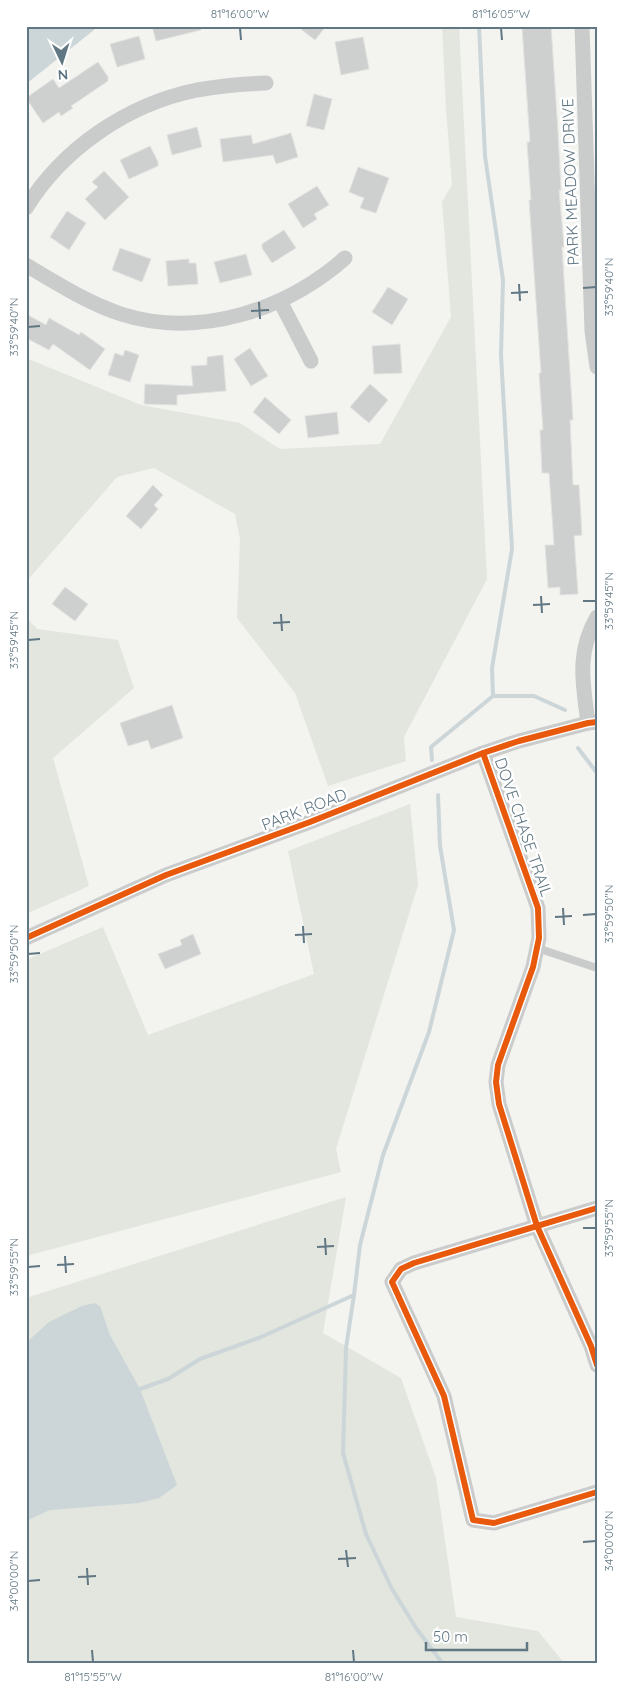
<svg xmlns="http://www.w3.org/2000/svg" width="623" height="1690" viewBox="0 0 623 1690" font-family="Quicksand,sans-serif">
<rect width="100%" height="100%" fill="#f3f3f0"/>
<g fill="#e2e6de">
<path d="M442,26H459L487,579L404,737L406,761L328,786L295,693L237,618L240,539L235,514L154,468L117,477L26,582V358L141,405L240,423L280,449L380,444L451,317L442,202L452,185L446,109Z"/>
<path d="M26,617L37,629L118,640L134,688L53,758L89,886L26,914Z"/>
<path d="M410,804L418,885L336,1149L341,1172L26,1256V960L103,927L148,1035L314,974L288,851Z"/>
<path d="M346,1197L323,1333L401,1378L436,1478L456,1617L538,1631L565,1664H26V1298Z"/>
</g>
<g fill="#ccd6d8">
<path d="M26,26H99L26,84Z"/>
<path d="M94,1303L100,1306L110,1335L140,1389L177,1485L159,1498L139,1503L50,1510L26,1521V1343L49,1322L82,1306Z"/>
</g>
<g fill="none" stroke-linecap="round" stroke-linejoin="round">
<g stroke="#ccd6d8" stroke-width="4">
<path d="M479,26L485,156L503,280L501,355L512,549L492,668L493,696"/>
<path d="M578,748L597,773"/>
<path d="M432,760L431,747L493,696H534L565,710"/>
<path d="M438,795L440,846L454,930L429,1032L383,1155L360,1245L354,1295L346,1348L343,1453L366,1534L392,1589L416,1628L443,1664"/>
<path d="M140,1389L168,1379L200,1359L261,1337L354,1295"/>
</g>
</g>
<g fill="#ced0cf" stroke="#e2e2e0">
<path d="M152,26H200L201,30L156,41Z"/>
<path d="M297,26H326L315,40Z"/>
<path d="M551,26L558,132L561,190H559L564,247H562L573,420H570L573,485H579L582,535L574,536L578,594L560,595V587L548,588L545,545H554L549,473H542L540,430H543L539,373H541L529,200H531L527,142H530L522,27Z"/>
<path d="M139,36L145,59L117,67L110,44Z"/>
<path d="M363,37L369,69L341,75L335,42Z"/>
<path d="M98,62L108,77V81L71,106L73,108L61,116L59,112L43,123L26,98L53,79L59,88Z"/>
<path d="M314,94L332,99L324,130L306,126Z"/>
<path d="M197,127L202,147L172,155L167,135Z"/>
<path d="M291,133L298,157L276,164L273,155L223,162L220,139L251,135L253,144Z"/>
<path d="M150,146L158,162V166L129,179L120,160Z"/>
<path d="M358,167L389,178L376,213L360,208L364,198L349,192Z"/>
<path d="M104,171L129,197L105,220L85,199L98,187L92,182Z"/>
<path d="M317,186L329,205L314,214L317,219L303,228L288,204Z"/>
<path d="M67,211L86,223L69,250L50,237Z"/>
<path d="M284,230L296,248L272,263L262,248V244Z"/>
<path d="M120,248L151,259L142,282L112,270Z"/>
<path d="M246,254L252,275L220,283L214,262Z"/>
<path d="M189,259V263H196L198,284L168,286L166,261Z"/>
<path d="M388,287L408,299L392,325L372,312Z"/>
<path d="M26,314L46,325L49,318L79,335L81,332L105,349L90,370L53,344L49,350L26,338Z"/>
<path d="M400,344L402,373L374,374L372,346Z"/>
<path d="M250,348L268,376L251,386L234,359Z"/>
<path d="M125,350L139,355L130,382L108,375L115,353L123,356Z"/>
<path d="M223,355L226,391L177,395V405L144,404L145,384L193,386L191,366L207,365V357Z"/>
<path d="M370,384L388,400L369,423L350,407Z"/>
<path d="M265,397L291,420L279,434L253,412Z"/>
<path d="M337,412L339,434L308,438L305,416Z"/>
<path d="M153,485L163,495L154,505L158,509L141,529L126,516Z"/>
<path d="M65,587L88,604L75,621L52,604Z"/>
<path d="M172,705L183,738L151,749L148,740L128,746L120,723Z"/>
<path d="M193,934L201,954L165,969L158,954L182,945L180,940Z"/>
</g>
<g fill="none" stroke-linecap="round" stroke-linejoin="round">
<path stroke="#cacccc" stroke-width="8" d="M537,948L597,968"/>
<g stroke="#cacccc" stroke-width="15">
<path d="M582,26L592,331L597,367"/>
<path d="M26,208C63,148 128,104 197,90C220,86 243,84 266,83"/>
<path d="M26,265C56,283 88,303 121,314C199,339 286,310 345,258"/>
<path d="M280,301L311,361"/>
<path d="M588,723C583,684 576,653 597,617"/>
<path d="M483,753L538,908L539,938L533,967L498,1065L496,1082L499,1104L537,1226L591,1346L597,1365"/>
<path d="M26,938L166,875L310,822L483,753L519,741L588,723L597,722"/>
<path d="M597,1208L414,1263L401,1269L392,1282L444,1396L473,1520L494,1523L597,1492"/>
</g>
<defs>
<g id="cycleway">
<path d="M483,753L538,908L539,938L533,967L498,1065L496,1082L499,1104L537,1226L591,1346L597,1365"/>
<path d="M26,938L166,875L310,822L483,753L519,741L588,723L597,722"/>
<path d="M597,1208L414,1263L401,1269L392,1282L444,1396L473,1520L494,1523L597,1492"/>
</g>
</defs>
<use href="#cycleway" stroke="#fff" stroke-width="9"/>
<use href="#cycleway" stroke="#e8590c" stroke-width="6"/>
</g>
<path fill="none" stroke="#617783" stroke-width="2" d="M240,28L241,40M501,28L502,40M519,284L520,301M583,288L596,287M511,293L528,292M259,302L260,319M251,311L269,310M28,327L40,326M541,596L542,613M583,601H596M533,605L550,604M281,614L282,631M273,623L290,622M28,640L40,639M563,908L564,925M583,915L596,914M555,917L572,916M303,926L304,943M295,935L312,934M28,954L40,953M583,1228H596M325,1238L326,1255M317,1247L334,1246M65,1256L66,1273M57,1265L74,1264M28,1267L40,1266M583,1542L596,1541M346,1550L348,1567M338,1559L356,1558M87,1568L88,1585M78,1577L96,1576M28,1581L40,1580M92,1650L93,1662M353,1650L354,1662"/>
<g text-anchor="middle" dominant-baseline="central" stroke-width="5" stroke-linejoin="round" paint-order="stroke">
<g font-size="16" fill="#617783" stroke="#fff">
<text transform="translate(570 182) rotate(-92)">PARK MEADOW DRIVE</text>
<text transform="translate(304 809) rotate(-21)">PARK ROAD</text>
<text transform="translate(524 827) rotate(71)">DOVE CHASE TRAIL</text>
</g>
</g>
<rect width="623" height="1690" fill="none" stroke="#ffffff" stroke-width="55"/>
<g transform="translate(62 62) rotate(176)" stroke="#ffffff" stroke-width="4" paint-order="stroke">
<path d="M0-4L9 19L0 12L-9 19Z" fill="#617783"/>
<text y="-8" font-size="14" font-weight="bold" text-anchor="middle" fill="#617783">N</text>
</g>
<path d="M426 1642v8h101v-8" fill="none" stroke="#617783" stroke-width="2.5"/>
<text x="433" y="1642" font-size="15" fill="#617783" stroke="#ffffff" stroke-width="4" paint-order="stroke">50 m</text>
<rect x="28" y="28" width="568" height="1634" fill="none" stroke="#617783" stroke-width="2"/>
<g font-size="12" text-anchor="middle" fill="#617783">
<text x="240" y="18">81°16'00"W</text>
<text x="501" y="18">81°16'05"W</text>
<text transform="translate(609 287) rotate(-90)" y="4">33°59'40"N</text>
<text transform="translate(14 327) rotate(-90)" y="4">33°59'40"N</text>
<text transform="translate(609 601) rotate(-90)" y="4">33°59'45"N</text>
<text transform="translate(14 640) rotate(-90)" y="4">33°59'45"N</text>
<text transform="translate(609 914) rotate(-90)" y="4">33°59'50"N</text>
<text transform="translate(14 954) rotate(-90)" y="4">33°59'50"N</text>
<text transform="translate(609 1228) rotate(-90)" y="4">33°59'55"N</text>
<text transform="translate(14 1267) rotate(-90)" y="4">33°59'55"N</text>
<text transform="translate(609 1541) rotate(-90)" y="4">34°00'00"N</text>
<text transform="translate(14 1581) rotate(-90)" y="4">34°00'00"N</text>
<text x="93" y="1681">81°15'55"W</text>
<text x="354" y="1681">81°16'00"W</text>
</g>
</svg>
